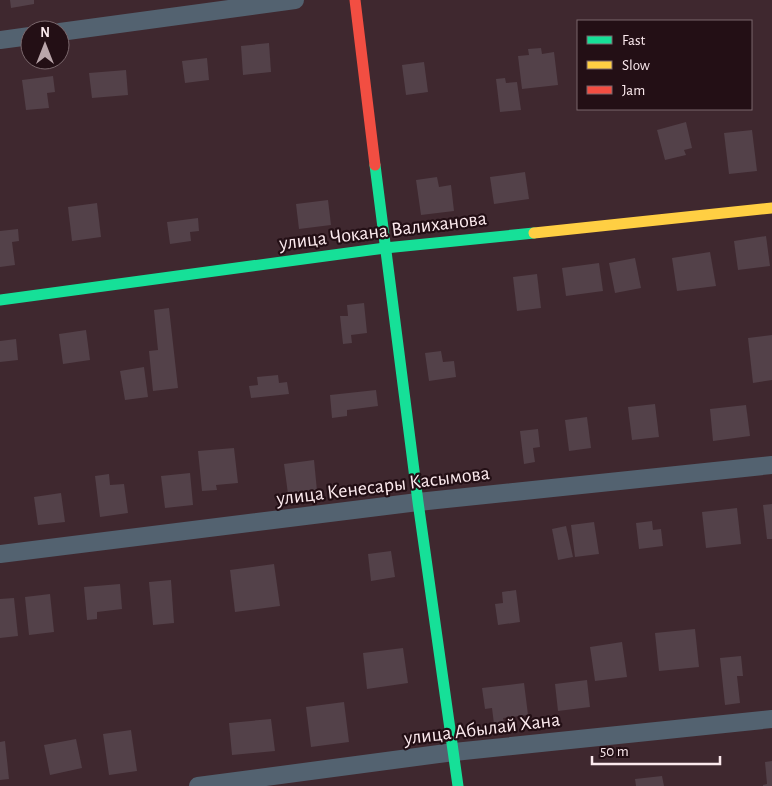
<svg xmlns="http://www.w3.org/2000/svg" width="772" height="786" viewBox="0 0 772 786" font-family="'Alegreya Sans',sans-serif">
<rect width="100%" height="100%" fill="#3f282f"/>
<g fill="#534149">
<path d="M10,0H34V4L11,8Z"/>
<path d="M269,43L271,72L243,75L241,46Z"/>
<path d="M541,48L542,54L554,52L558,85L522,89L518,56L529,55L528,49Z"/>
<path d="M207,58L209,80L185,83L182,61Z"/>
<path d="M424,62L428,92L406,95L402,65Z"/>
<path d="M126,70L128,95L92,98L89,73Z"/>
<path d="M53,76L55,92L47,93L49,108L26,110L22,80Z"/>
<path d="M505,78L506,83L517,82L521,110L500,112L496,79Z"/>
<path d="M686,122L692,148L684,150L686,155L665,160L657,130Z"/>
<path d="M752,130L757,171L729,174L724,133Z"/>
<path d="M525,172L529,199L494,204L490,177Z"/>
<path d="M437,177L439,187L451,185L454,211L421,215L416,180Z"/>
<path d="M328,200L331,225L299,229L296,204Z"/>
<path d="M97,203L101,237L72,241L68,207Z"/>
<path d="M198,218L199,231L190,232L191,241L170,244L167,222Z"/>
<path d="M18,229L19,241L12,242L15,265L0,267V231Z"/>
<path d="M766,236L770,266L738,270L734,241Z"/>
<path d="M710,252L716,286L677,291L672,258Z"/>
<path d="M635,258L641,288L615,293L609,263Z"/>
<path d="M599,263L603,291L566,296L562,268Z"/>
<path d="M537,274L541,308L517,311L513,277Z"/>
<path d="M364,303L367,333L351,335L352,343L343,344L340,316H348L347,305Z"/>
<path d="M169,308L178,388L153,391L149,351L158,350L154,310Z"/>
<path d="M86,330L90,360L63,364L59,334Z"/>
<path d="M772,335V380L753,383L748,338Z"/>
<path d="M16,339L18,360L0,362V341Z"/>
<path d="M441,351L443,362L454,361L456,377L429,381L425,353Z"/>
<path d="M144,367L148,397L125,400L120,371Z"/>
<path d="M278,375L279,383L287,382L289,394L251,398L249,386L258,385L257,377Z"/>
<path d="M376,390L378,406L347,410V416L332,418L330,395Z"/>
<path d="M655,404L659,437L632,440L628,407Z"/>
<path d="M746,405L750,436L713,441L710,409Z"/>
<path d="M587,417L591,448L569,451L565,420Z"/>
<path d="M538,429L540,447L533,448L535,462L524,464L520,431Z"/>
<path d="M234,448L238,483L216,485L217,490L202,491L198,451Z"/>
<path d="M314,460L317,491L288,494L284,464Z"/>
<path d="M190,473L193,505L165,508L161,476Z"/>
<path d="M109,474L110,485L124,484L128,513L100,517L95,476Z"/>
<path d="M61,493L65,522L38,525L34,497Z"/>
<path d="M772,504V539H767L763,505Z"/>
<path d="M737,508L741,544L706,548L702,512Z"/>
<path d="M652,521L653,530L661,529L663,546L639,549L636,523Z"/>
<path d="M594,522L599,554L575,557L571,525Z"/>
<path d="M566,526L573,557L558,560L552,529Z"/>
<path d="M391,551L395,577L371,581L368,554Z"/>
<path d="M274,564L280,606L235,612L230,570Z"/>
<path d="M171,580L174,623L153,625L149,582Z"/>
<path d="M120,584L122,609L97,612V619L87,620L84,587Z"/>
<path d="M516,590L520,622L498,625L495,604L503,603L502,592Z"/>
<path d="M50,594L54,632L29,635L25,597Z"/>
<path d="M14,598L18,636L0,638V599Z"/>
<path d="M695,629L699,667L659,671L655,633Z"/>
<path d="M622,642L627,677L595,681L590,647Z"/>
<path d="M403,648L408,683L367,689L363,653Z"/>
<path d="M741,656L743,676H737L740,703L725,705L720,658Z"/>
<path d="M587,680L590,707L558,711L555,684Z"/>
<path d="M524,683L528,715L503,718L504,722L494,724L492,708L485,709L482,688Z"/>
<path d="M344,702L349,742L311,747L306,707Z"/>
<path d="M271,719L275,751L232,755L229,723Z"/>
<path d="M131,730L137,771L109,775L103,734Z"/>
<path d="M76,739L82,768L50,775L44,745Z"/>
<path d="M5,741L9,779L0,780V742Z"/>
<path d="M772,761V786H763V785L767,784L765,762Z"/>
<path d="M662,776L664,786H636L635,779Z"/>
</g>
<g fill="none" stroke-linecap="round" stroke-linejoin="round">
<g stroke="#536270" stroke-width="18">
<path d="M60,32L295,0"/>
<path d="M0,40L30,36"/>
<path d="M0,554L418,502L772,465"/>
<path d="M198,786L454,752L772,719"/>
</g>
<g stroke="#16e098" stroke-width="11">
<path d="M375,165L418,502L458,786"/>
<path d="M0,300L385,248L534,233"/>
</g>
<path stroke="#ffcf43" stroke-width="11" d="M534,233L772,208"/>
<path stroke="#f24e42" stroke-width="11" d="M355,0L375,165"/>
</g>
<g text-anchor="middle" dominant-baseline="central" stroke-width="4.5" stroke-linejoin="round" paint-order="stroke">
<g font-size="20" fill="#fceaee" stroke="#230f15">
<text transform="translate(383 231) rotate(-7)">улица Чокана Валиханова</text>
<text transform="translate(383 486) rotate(-7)">улица Кенесары Касымова</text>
<text transform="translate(482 729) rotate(-7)">улица Абылай Хана</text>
</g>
</g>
<rect x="577" y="20" width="175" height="90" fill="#230f15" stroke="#7a676c"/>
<rect x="587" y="36" width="25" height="8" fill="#16e098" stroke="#7a676c"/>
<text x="622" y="45" font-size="15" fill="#fceaee">Fast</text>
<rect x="587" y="61" width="25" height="8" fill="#ffcf43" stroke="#7a676c"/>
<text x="622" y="70" font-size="15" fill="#fceaee">Slow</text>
<rect x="587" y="86" width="25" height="8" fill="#f24e42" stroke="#7a676c"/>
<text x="622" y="95" font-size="15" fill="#fceaee">Jam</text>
<g transform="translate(45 45)"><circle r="24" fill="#230f15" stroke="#7a676c"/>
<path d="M0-4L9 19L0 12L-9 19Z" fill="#baa6ab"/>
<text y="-8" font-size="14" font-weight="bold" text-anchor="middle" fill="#fceaee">N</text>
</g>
<path d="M592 756v8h128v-8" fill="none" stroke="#fceaee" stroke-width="2.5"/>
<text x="600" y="756" font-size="15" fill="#fceaee" stroke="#230f15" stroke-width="4" paint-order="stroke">50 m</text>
</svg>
